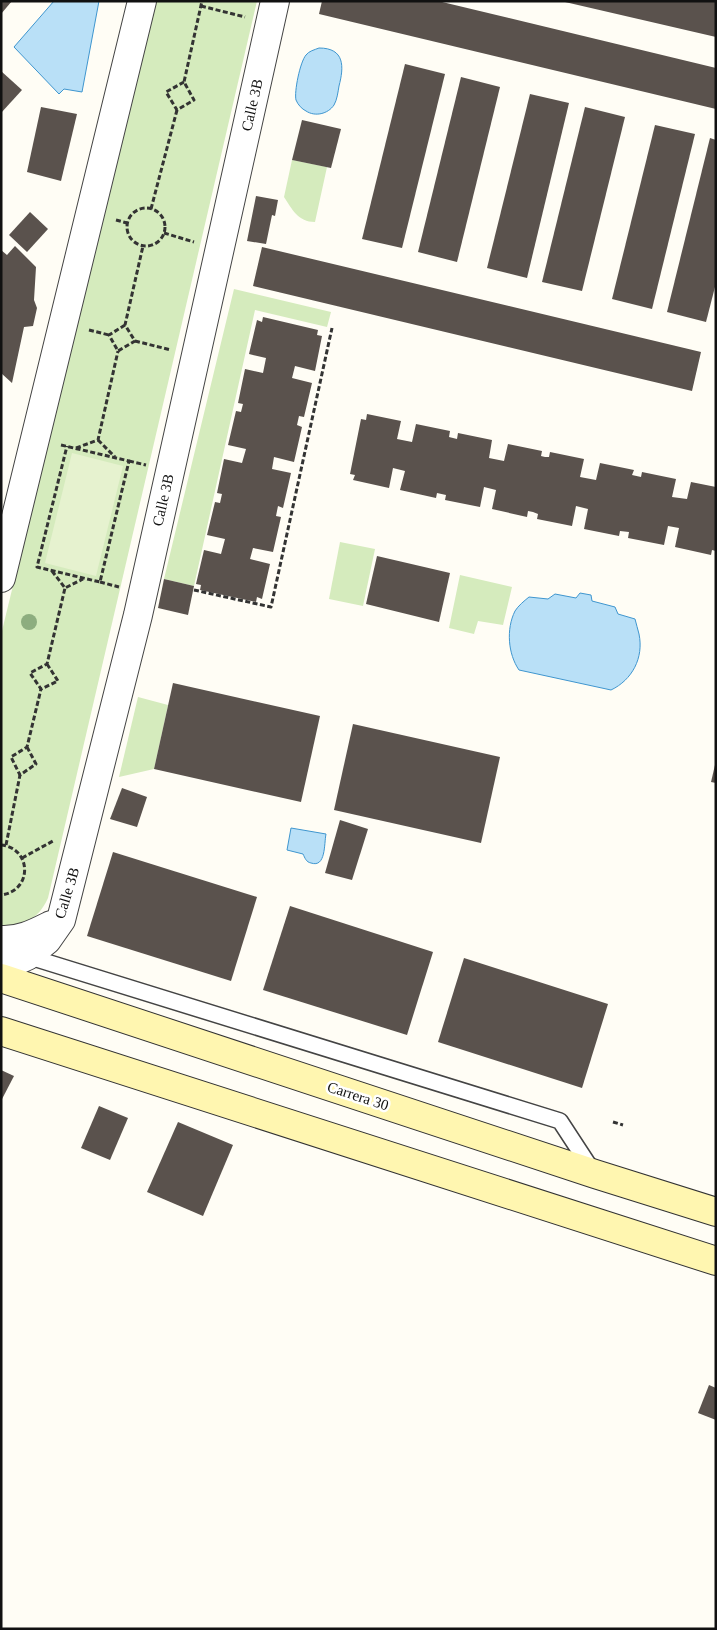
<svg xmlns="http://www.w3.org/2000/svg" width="717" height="1630" viewBox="0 0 717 1630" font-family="'Times New Roman',serif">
<rect width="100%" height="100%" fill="#fffdf5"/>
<g fill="#d5ebbd">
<path d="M155,1H257L48,898C38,920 23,926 1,927V635Z"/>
<path d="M292,160L327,167L315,222C298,222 292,209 284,197Z"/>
<path d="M234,289L331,312L327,327L255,310L194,586L164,579Z"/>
<path d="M340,542L375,549L363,606L329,599Z"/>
<path d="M460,575L512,587L503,625L478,621L474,634L449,628Z"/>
<path d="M138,697L168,705L154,769L119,777Z"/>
</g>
<path fill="#e6f2cf" d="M72,453L123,466L96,576L45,563Z"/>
<g fill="#b9e0f7" stroke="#3f96cf">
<path d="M54,1H99L82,92L64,89L59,94L14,47Z"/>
<path d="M319,48C345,48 344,67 339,86C338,92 337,100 334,105C328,114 315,117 306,111C302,109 298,105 296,100C294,92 300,62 306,55C309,51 314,50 319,48Z"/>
<path d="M580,593L591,595L592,601L615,607L618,614L635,619C636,624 638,629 639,634C644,658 632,680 611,690L519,670C508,654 506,629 515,611C518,606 524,601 529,597L548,599L555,594L576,598Z"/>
<path d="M291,828L326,834C324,844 326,868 311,863C306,862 305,858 303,854L287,850Z"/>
</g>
<g fill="#5a524d">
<path d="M1,1H12L1,14Z"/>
<path d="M322,1H438L716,68V109L319,14Z"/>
<path d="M565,1H716V37L565,2Z"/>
<path d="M405,64L445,74L402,248L362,239Z"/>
<path d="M1,71L22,90L1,113Z"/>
<path d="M461,77L500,87L457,262L418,252Z"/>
<path d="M530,94L569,103L527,278L487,268Z"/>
<path d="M41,107L77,114L61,181L27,172Z"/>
<path d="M585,107L625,117L582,291L542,282Z"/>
<path d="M302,120L341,129L331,168L292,160Z"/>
<path d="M655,125L695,134L652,309L612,299Z"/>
<path d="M710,138L716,140V283L706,322L667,312Z"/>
<path d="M256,196L278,200L275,216L272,215L266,244L247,241Z"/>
<path d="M30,212L48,229L27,252L9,235Z"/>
<path d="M15,246L36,267L34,300L37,308L33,326L24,327L12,383L1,373V250L7,255Z"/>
<path d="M262,247L701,352L692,391L253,286Z"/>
<path d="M263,317L318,330L317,335L322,336L315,371L295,366L292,378L312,383L304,417L299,416L297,425L302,427L294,462L274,457L272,469L291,473L283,508L278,506L276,516L281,517L273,552L253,548L250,559L270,564L262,599L257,597L256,602L200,590L201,585L196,584L204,550L221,554L225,539L207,535L215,502L220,503L222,494L217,493L224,459L242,463L246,449L228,445L236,411L241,412L243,404L238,403L245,369L263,373L266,358L249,354L257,320L262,322Z"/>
<path d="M367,414L401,421L397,439L412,442L416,424L450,431L449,437L457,439L458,433L492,440L489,458L504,461L508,444L542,451L541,456L545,457H549L550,452L584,459L580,477L596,480L600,463L634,470L632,475L641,477L642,472L676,479L672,497L687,499L691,482L716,487V551L712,550L711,555L675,547L679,528L668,526L664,545L628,538L629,532L620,531L619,536L584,529L588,509L576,506L572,526L537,519L538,514L533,512L528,511L527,517L492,509L496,490L484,487L480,507L445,500L446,495L437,493L436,498L400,490L405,471L393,468L389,488L353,480L355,475L350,474L361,419L366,420Z"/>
<path d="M377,556L450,573L439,622L366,604Z"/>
<path d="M164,579L194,586L188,615L158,608Z"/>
<path d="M173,683L320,716L301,802L154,769Z"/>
<path d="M353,724L500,757L481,843L334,810Z"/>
<path d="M715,765H716V783L711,782Z"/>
<path d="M122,788L147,797L137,827L110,819Z"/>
<path d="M340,820L368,829L352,880L325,873Z"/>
<path d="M113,852L257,897L231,981L87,936Z"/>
<path d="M290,906L433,952L407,1035L263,990Z"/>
<path d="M464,958L608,1004L582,1088L438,1042Z"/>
<path d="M1,1070L14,1076L1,1101Z"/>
<path d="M99,1106L128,1118L110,1160L81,1148Z"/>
<path d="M178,1122L233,1145L203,1216L147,1192Z"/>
<path d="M709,1385L716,1388V1420L698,1413Z"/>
</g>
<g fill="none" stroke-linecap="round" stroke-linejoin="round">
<defs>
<path id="lane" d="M27,956L560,1121L594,1173"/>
<g id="street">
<path d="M1,578L142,1"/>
<path d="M1,940C20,941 35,933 51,925"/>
<path d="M1,968L27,956L47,940L61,920L138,615L275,1"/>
</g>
<g id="secondary">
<path d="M1,978L595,1174L716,1212"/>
<path d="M1,1031L716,1261"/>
</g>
</defs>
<use href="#lane" stroke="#444" stroke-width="18"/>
<use href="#street" stroke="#444" stroke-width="30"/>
<use href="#secondary" stroke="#333" stroke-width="30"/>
<g stroke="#333" stroke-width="3" stroke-dasharray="5 2.5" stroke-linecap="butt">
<path d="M201,6L245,17"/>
<path d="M184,82L166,92L177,110L194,100L184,82L202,1"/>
<circle cx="146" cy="227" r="19"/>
<path d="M151,209L177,110"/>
<path d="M116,220L127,223"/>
<path d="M164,233L194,242"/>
<path d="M125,325L109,335L118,351L135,341L125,325L143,246"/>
<path d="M89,330L109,335"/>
<path d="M135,341L171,350"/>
<path d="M98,440L115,457"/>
<path d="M61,445L129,461L100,582L37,567L67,446"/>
<path d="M76,448L98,440L118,351"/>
<path d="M129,461L146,465"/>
<path d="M52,571L65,588L83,579"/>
<path d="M100,582L119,587"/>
<path d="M194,590L271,607L332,328"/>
<path d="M47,664L58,681L41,689L30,673L47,664L65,588"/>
<path d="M27,747L36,764L20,775L11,757L27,747L41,689"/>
<path d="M1,845C32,848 33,891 1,895"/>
<path d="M6,845L20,775"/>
<path d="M22,858L53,841"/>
<path d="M613,1122L623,1125"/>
</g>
<use href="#lane" stroke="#fff" stroke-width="15"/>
<use href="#street" stroke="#fff" stroke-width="28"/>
<use href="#secondary" stroke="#fff6b0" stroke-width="28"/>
</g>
<circle fill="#8dad7f" cx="29" cy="622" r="8"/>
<g text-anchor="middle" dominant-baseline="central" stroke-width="5" stroke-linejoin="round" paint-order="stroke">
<g font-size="15" fill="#111" stroke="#fff">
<text transform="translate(252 105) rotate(-77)">Calle 3B</text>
<text transform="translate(163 500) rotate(-77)">Calle 3B</text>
<text transform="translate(67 893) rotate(-73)">Calle 3B</text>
<text transform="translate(358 1096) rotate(18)">Carrera 30</text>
</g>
</g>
<rect width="717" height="1630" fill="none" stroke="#111111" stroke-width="5"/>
</svg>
